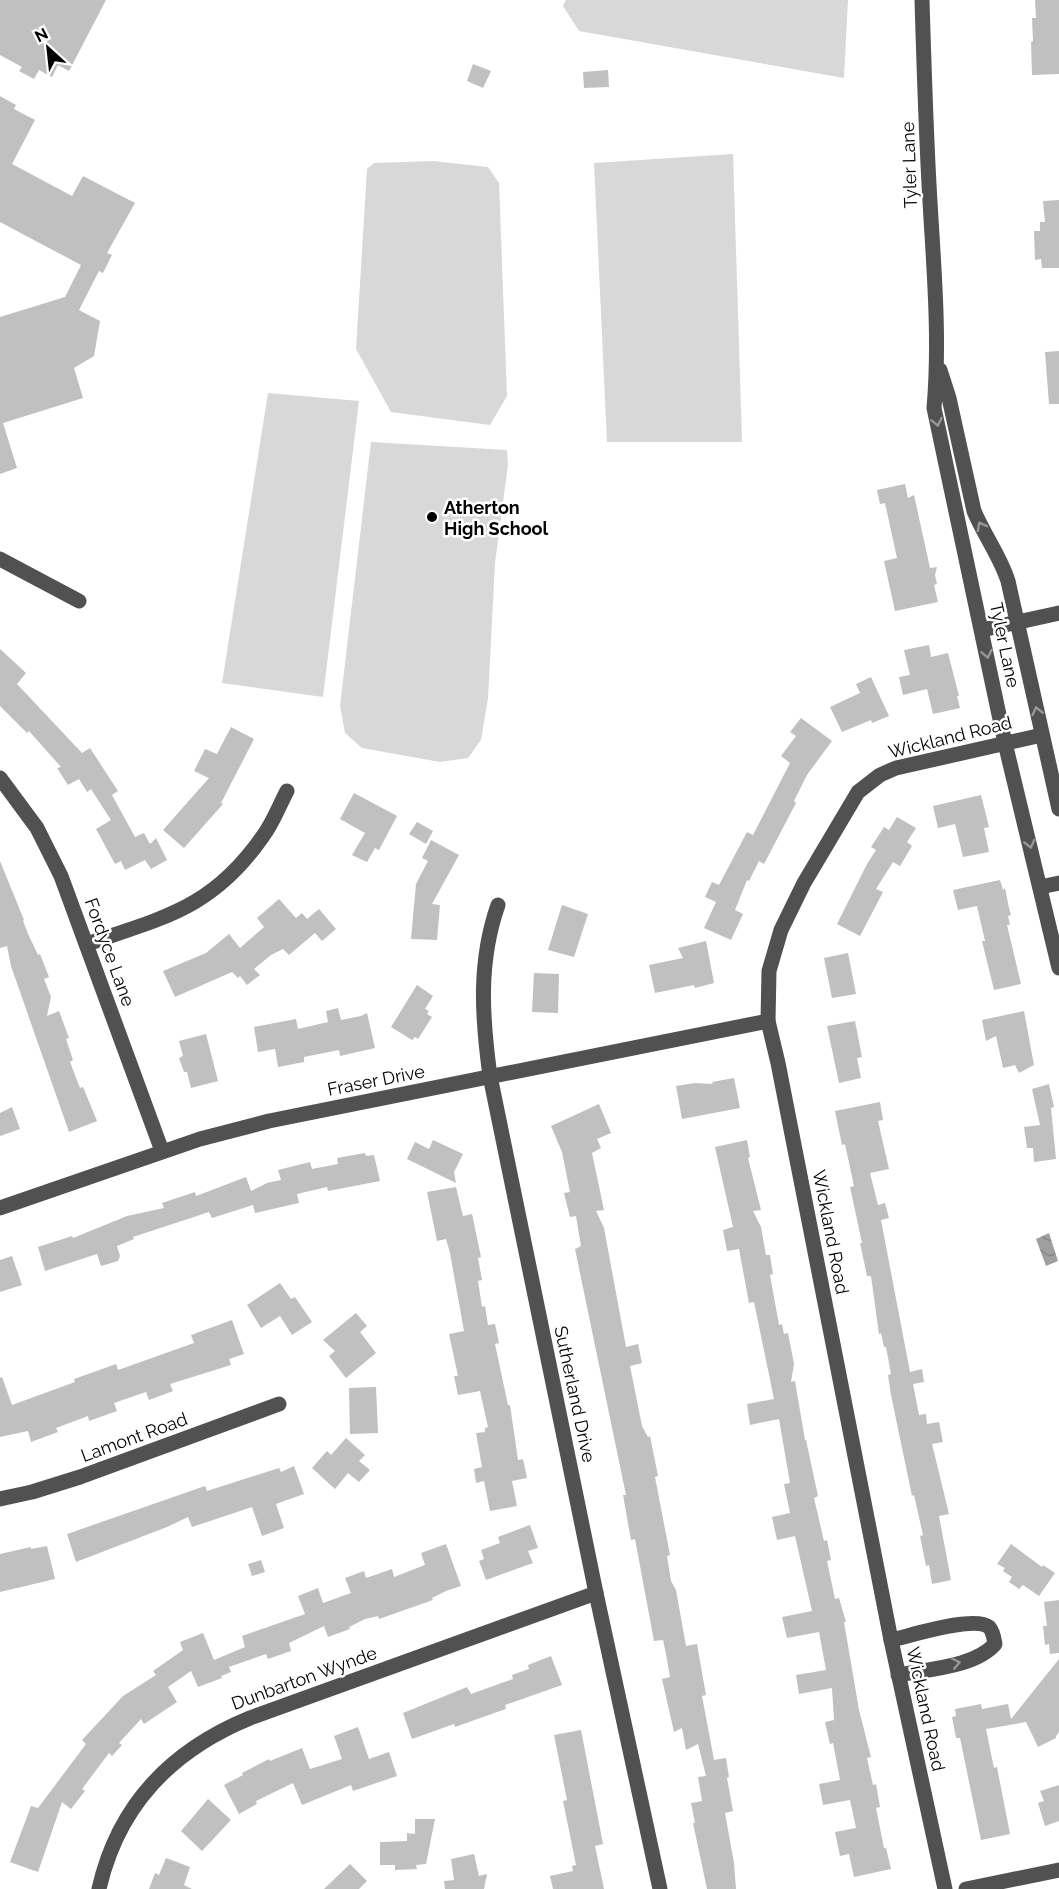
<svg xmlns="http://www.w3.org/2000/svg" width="1059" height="1889" viewBox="0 0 1059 1889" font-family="Raleway,sans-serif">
<defs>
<pattern id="water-waves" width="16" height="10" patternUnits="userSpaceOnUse" patternTransform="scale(1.5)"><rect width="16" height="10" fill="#9f9f9f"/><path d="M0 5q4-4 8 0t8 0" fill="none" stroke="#878787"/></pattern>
</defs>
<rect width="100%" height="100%" fill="#fff"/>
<g fill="#d8d8d8">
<path d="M566,0H848L844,78L579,31L563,6Z"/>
<path d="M733,154L742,442H607L594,163Z"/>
<path d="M433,161L488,167L499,183L507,396L490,425L391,412L356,349L367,169L374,163Z"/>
<path d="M268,393L359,401L323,697L222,683Z"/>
<path d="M371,442L507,450L508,464L495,563L488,698L481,740L468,758L440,762L362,748L345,733L340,706Z"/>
</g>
<path fill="url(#water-waves)" d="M1049,1233L1058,1261L1046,1266L1036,1239Z"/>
<g fill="#c0c0c0">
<path d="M0,0H106L69,71L58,65L52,77L39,70L34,79L19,71L22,67L0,55Z"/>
<path d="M1035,0H1059V74L1032,75L1031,42L1033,41L1032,18H1036Z"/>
<path d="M473,64L491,71L483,88L467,81Z"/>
<path d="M608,70L609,87L584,88L583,72Z"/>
<path d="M0,96L16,105L14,109L35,120L12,164L72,196L83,176L135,203L107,253L112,255L103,273L99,271L79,310L100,321L94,356L74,368L83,398L3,423L17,468L0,474V317L65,297L81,265L0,222Z"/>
<path d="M1059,200V268H1042L1041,259L1035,260L1034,231H1040V222H1045L1043,201Z"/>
<path d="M1059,351V404H1049L1045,352Z"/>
<path d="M905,484L908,498L914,495L930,568L937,567L935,575L937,584L934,585L938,602L895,611L884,561L897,558L885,503L880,504L877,490Z"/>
<path d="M929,645L931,657L948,653L959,696H957L960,708L933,714L927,689L903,695L899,677L910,675L904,650Z"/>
<path d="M0,649L26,673L17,684L82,753L90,748L118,791L112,795L135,837L144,833L150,844L156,838L167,860L151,869L145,860L125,870L121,861L115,864L96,829L111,820L91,789L87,792L79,779L68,785L57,768L61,767L29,731L27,733L0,706Z"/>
<path d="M871,677L889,716L872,723L871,720L842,732L830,707L860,693L856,684Z"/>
<path d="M801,718L832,741L807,775L794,801L796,803L764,864L759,861L749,881L747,880L735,910L743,914L731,940L704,928L716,902L705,897L712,882L719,885L747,832L753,835L790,763L781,756L796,736L790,732Z"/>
<path d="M231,727L254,739L221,803L223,804L184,848L163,830L209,778L194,771L205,749L217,754Z"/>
<path d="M354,793L397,816L379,850L375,848L367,862L352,855L365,833L340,819Z"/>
<path d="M981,795L989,827L984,828L989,852L963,857L955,824L938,828L933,806Z"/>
<path d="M897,817L916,828L907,842L912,846L900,866L893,862L876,889L883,892L860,936L837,924L867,864L876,850L871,847L884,827L889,830Z"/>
<path d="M417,822L433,831L426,844L409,834Z"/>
<path d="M431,840L459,855L432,904L440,905L437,940L411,939L416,884L428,861L422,858Z"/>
<path d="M0,861L24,920L23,921L29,936L38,955L40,954L49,977L44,979L51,997L47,1016L59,1011L69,1038L66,1039L73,1060L70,1062L80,1088L83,1087L97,1121L69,1132L11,966L7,946L0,948Z"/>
<path d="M1000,880L1003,890L1005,888L1009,908L1011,915L1008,916L1010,925H1007L1021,984L994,990L982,941H985L977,906L958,910L953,890Z"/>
<path d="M279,899L296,918L302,913L307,919L319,909L336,929L322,941L315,933L289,955L283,949L271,955L254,969L260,975L247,985L240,976L238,978L232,972L175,997L163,971L206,953L229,934L240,948L264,927L257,918Z"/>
<path d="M562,905L588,914L574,957L548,950Z"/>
<path d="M706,941L714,983L695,988L694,985L655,993L649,965L683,958L678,948Z"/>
<path d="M848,953L856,994L832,998L824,958Z"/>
<path d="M534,973L559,974L558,1013L532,1012Z"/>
<path d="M417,985L433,996L425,1009L429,1011L427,1014L432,1017L418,1039L415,1037L412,1040L391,1027Z"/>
<path d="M338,1008L341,1020L361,1016L367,1013L375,1048L340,1056L339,1050L304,1057V1062L278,1067L275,1049L258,1052L254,1027L296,1019L298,1029L328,1022L326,1011Z"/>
<path d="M1024,1011L1034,1065L1019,1073L1015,1065L1003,1068L996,1036L986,1041L982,1020Z"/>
<path d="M855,1021L862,1057L857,1058L861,1078L839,1083L827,1026Z"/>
<path d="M206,1034L218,1081L191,1088L187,1072H184L179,1058L183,1056L179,1041Z"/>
<path d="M734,1078L740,1108L682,1119L676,1086L695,1083L713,1084L712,1082Z"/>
<path d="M1049,1084L1054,1107L1051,1108L1056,1159L1034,1162L1033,1148H1027L1024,1127L1040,1125L1032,1089Z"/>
<path d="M880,1102L883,1120L878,1121L889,1169L870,1173L878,1205L885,1203L889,1218L881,1220L910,1372L922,1369L924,1382L913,1384L919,1415L926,1414L927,1424L939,1422L943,1442L932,1444L949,1514L939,1516L951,1580L932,1584L929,1565L926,1566L920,1536L923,1535L914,1495L912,1496L891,1395L888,1375L891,1374L886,1347H884L881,1333L879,1334L871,1276H867L860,1243H862L850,1187L854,1186L845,1144L842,1145L835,1111Z"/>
<path d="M599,1104L611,1133L597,1139L601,1148L592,1153L604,1210L596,1211L604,1228L626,1347L638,1344L642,1363L630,1366L642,1426L648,1437L650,1436L658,1476L655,1477L670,1555L667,1556L671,1581L676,1590L686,1646L697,1644L706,1695L702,1696L714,1760L726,1758L729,1777L727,1778L733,1811L725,1813L734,1863L736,1889H707L693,1823H695L691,1803L702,1801L698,1777L706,1776L698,1744L686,1750L682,1728L674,1732L662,1679L670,1677L666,1654L663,1640L654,1641L635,1539L631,1540L623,1495H626L575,1249L581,1246L576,1216L570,1217L564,1193L570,1192L562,1152L551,1126Z"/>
<path d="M12,1107L20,1129L0,1136V1113Z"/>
<path d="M433,1140L463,1154L454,1172L456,1183L407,1159L415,1142L429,1149Z"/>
<path d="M747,1140L750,1157L748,1158L761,1210L753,1211L761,1227L766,1255H770L773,1274L770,1275L779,1325L782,1324L784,1334L788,1333L794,1364L791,1382L795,1381L805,1440H806L818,1496L814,1498L824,1541L827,1540L831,1560L827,1561L835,1599L839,1598L846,1622H844L859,1710L871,1757L867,1758L873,1785L876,1784L880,1807L876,1808L884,1848H886L891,1869L854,1877L849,1854L840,1856L835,1832L856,1828L850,1800L823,1805L819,1784L840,1780L833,1743L830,1744L825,1722L834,1720L832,1688L799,1694L796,1675L826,1670L819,1632L787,1638L782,1617L812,1611L795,1536L777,1540L772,1517L790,1513L784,1484L790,1483L779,1419L750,1425L747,1404L774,1399L754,1302L749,1303L739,1249L727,1251L723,1230L733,1227L715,1147Z"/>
<path d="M365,1153L366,1156L374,1155L380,1181L328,1191L327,1187L297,1194L299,1203L255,1213L253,1205L212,1218L209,1212L133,1237L134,1239L117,1246L120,1256L118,1261L101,1266L97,1254L45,1271L38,1247L72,1236L73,1238L127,1216L164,1208L162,1203L195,1192L196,1196L246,1177L251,1191L267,1183L281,1180L278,1170L310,1162L312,1169L338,1164L337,1158Z"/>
<path d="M456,1187L463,1216L472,1214L481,1257L478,1258L482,1280L478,1281L482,1307L485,1306L488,1325L495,1324L499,1343L495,1344L508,1405H510L518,1460L523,1459L527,1478L512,1481L517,1506L490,1511L484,1481L476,1483L474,1469L482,1467L476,1433L485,1432V1428L488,1427L480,1391L458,1395L454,1376H458L449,1334L464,1331L450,1253L446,1239L437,1241L427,1192Z"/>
<path d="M12,1256L22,1285L0,1292V1260Z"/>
<path d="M280,1283L291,1299L295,1297L312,1322L292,1335L280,1316L261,1328L247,1305Z"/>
<path d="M356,1313L367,1326L360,1332L376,1353L346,1378L329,1356L335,1351L323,1340Z"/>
<path d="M232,1320L244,1354L229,1359L231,1365L170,1384L173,1391L149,1400L146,1392L114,1403L117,1411L89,1421L88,1416L56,1428L58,1432L31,1442L28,1431L0,1437V1378L2,1377L12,1405L75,1382L74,1379L116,1364L118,1370L194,1343L191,1335Z"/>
<path d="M376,1387L378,1433L350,1434L349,1388Z"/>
<path d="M346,1438L365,1455L359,1461L370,1470L359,1482L348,1473L335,1489L312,1468L327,1451L331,1455Z"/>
<path d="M294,1466L304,1494L276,1504L284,1528L262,1536L252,1507L192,1527L188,1517L167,1527L76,1562L67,1534L205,1486L207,1491L279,1468L281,1472Z"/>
<path d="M530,1525L538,1548L528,1551L533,1563L486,1580L479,1561L484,1559L481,1550L500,1543L498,1537Z"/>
<path d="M446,1544L461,1586L446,1591L432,1598L433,1600L413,1607L379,1619L378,1616L365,1619L349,1627L350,1629L328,1637L324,1626L289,1643L291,1651L268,1659L266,1654L229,1667L231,1672L221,1676L222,1678L198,1687L191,1671L168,1687L177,1702L144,1724L141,1719L119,1743L122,1745L112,1756L109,1753L82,1789L85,1791L71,1809L62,1802L38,1872L10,1862L31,1806L38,1808L86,1744L82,1740L123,1696L156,1675L153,1671L183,1650L180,1642L203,1633L214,1660L245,1647L242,1636L305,1614L298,1596L318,1588L323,1603L351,1593L345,1578L364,1571L366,1578L392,1569L394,1577L425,1565L421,1553Z"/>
<path d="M1011,1544L1042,1567L1043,1565L1055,1573L1039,1596L1023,1585L1019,1589L1009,1582L1012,1577L1003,1571L1005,1568L997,1564Z"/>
<path d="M47,1546L55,1579L0,1592V1554L31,1547V1549Z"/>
<path d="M261,1560L265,1572L252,1576L248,1564Z"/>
<path d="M1059,1600V1653L1050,1654L1049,1644L1045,1645L1043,1626H1047L1044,1602Z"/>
<path d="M551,1656L562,1685L505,1705L506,1709L500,1711L455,1727L454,1724L412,1739L403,1713L467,1687L471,1694L513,1679L512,1675L529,1669L528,1665Z"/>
<path d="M1059,1659V1732L1056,1736V1738L1038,1747L1026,1722L986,1729L994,1768L997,1767L1010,1834L981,1840L960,1738H956L952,1717L956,1716L955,1709L981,1704L982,1709L1008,1704L1011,1719Z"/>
<path d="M358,1727L369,1759L389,1752L397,1776L353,1791L351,1785L302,1805L293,1783L256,1801L257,1804L239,1814L224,1785L243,1775L242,1773L269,1759L270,1761L302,1748L310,1769L342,1759L334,1736Z"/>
<path d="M581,1730L603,1844L595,1846L604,1889H553L550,1876L573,1871L572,1866L576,1865L563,1801L567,1800L554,1735Z"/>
<path d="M1059,1785V1821L1045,1826L1038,1803L1044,1801L1040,1791Z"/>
<path d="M208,1799L231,1820L202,1851L181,1831Z"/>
<path d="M415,1819H435L426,1864L416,1865L417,1869L395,1870V1865H380V1842L407,1841V1833L415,1834Z"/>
<path d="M474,1854L479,1876L487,1874L484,1889H445L444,1881L454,1880L451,1859Z"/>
<path d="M166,1858L190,1867L184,1885L192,1889H149L155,1873L159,1875Z"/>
<path d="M350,1864L367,1881L359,1889H324Z"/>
</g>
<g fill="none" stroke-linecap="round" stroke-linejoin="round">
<g stroke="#515151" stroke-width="15">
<path d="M922,0C924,67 926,135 930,202C934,271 940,339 934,408L1005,743L1059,968"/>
<path d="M940,370L949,398L974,511C984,535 1000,556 1008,581L1059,809"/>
<path d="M0,559L79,601"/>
<path d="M982,630L1059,613"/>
<path d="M0,778L37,828L61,876L162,1151"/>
<path d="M1040,887L1059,883"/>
<path d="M498,905C478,962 482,1017 490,1076L596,1593L660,1889"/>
<path d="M87,944C165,917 213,908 263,836C273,823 279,806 287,791"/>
<path d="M0,1208L200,1139L269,1121L768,1021"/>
<path d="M0,1499L32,1492L80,1477L279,1404"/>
<path d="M891,1640C910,1636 974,1615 989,1627C993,1631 994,1638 995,1644C975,1667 928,1669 898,1675"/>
<path d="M99,1889C118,1805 172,1750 250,1718L596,1593"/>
<path d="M945,1889L891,1640L778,1063L768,1021L769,971L781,930L804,883L858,792L880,775L896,768L1042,735"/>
<path d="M966,1889L1059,1870"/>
</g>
</g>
<defs><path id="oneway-chevron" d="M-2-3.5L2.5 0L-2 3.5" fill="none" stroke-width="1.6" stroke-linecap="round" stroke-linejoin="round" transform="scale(1.5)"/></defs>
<g stroke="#979797">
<use href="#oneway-chevron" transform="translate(937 422) rotate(78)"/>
<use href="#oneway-chevron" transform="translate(981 526) rotate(-118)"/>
<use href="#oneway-chevron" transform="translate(987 654) rotate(78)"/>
<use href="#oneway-chevron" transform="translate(1037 711) rotate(-103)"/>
<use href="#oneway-chevron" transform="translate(1030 844) rotate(76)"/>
<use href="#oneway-chevron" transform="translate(956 1663) rotate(-12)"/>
</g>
<circle fill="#000" stroke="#fff" stroke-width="2" cx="432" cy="517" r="6"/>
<g text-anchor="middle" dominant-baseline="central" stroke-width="5" stroke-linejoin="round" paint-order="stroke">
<g font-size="18" fill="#000" stroke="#fff">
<text transform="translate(909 165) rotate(-92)">Tyler Lane</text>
<text transform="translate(1005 645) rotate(78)">Tyler Lane</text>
<text transform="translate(950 737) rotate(-14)">Wickland Road</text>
<text transform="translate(110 952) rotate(70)">Fordyce Lane</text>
<text transform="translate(376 1080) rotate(-11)">Fraser Drive</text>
<text transform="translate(831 1232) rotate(79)">Wickland Road</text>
<text transform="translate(575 1394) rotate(78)">Sutherland Drive</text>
<text transform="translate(134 1437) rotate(-20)">Lamont Road</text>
<text transform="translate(304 1678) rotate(-20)">Dunbarton Wynde</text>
<text transform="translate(926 1709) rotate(78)">Wickland Road</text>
</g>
<g font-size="18" font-weight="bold" fill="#000" stroke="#fff" text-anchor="start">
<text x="444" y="507">Atherton<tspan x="444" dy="21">High School</tspan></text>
</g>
</g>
<g transform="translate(48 48) rotate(333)" stroke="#ffffff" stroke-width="4.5" paint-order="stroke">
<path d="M0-4.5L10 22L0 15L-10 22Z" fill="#000000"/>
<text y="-9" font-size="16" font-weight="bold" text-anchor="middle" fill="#000000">N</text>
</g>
</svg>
